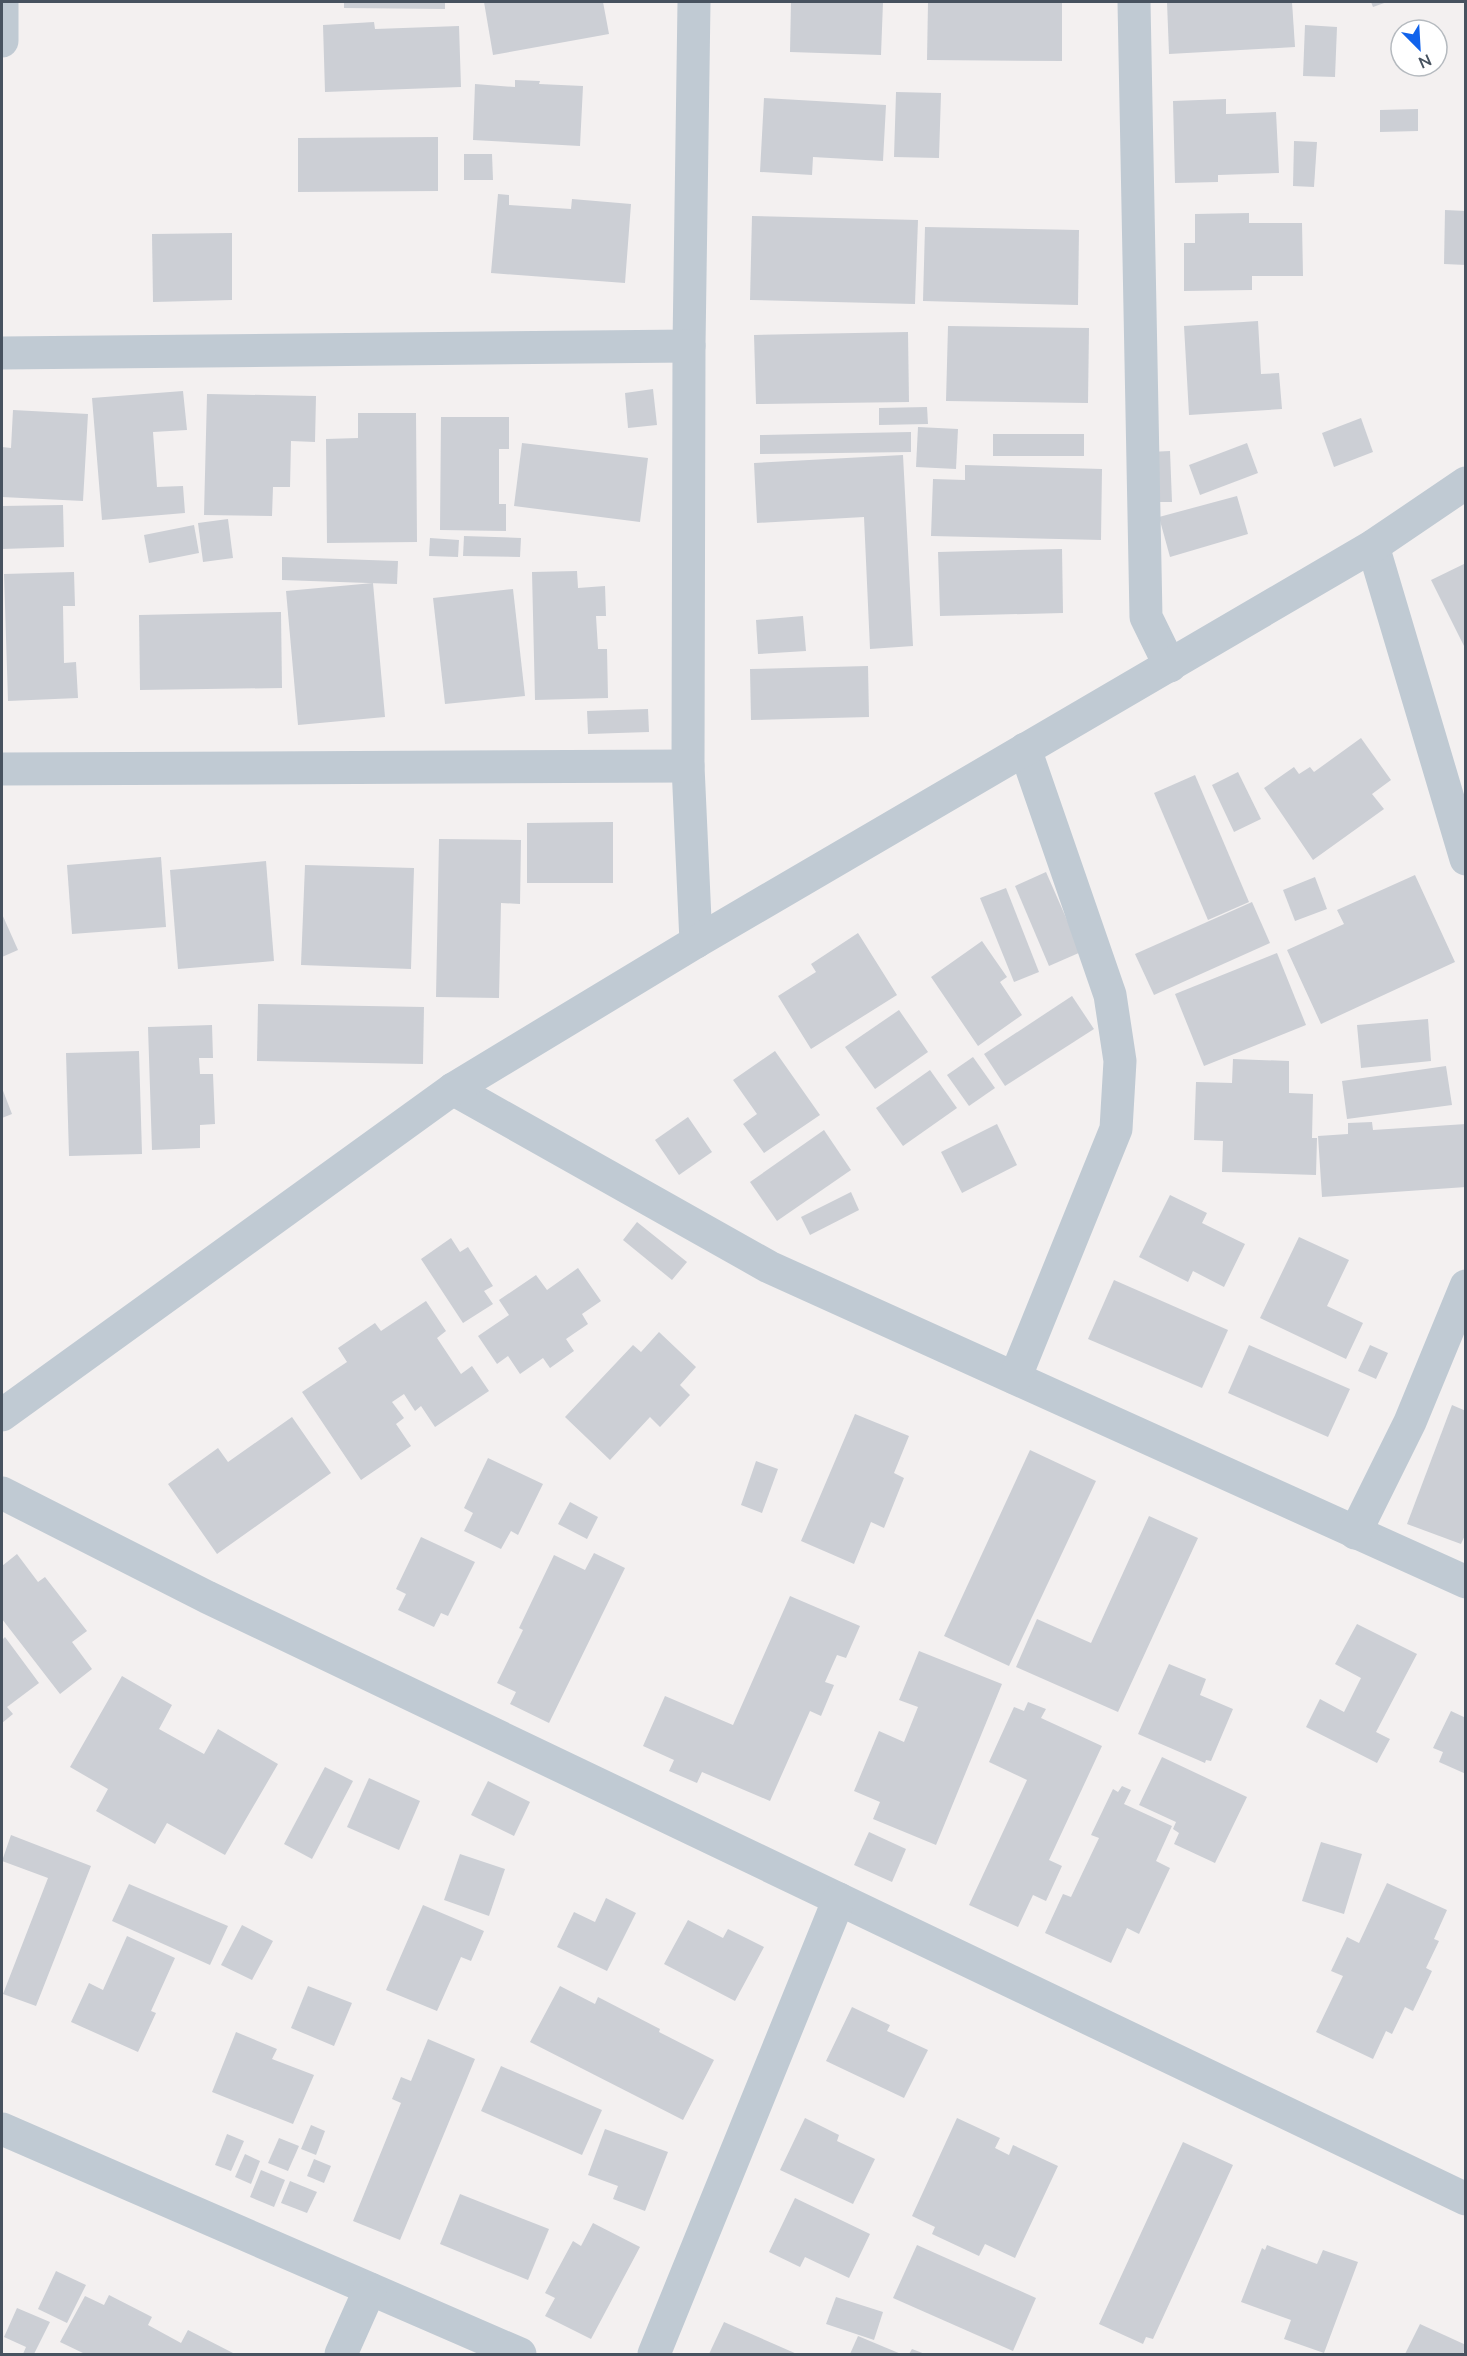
<svg xmlns="http://www.w3.org/2000/svg" width="1467" height="2356" viewBox="0 0 1467 2356" font-family="Mulish,sans-serif">
<rect width="100%" height="100%" fill="#f3f0f0"/>
<g fill="#cccfd5">
<path d="M344,2H445V9L344,8Z"/>
<path d="M484,2H603L609,34L493,55Z"/>
<path d="M791,2H883L881,55L790,52Z"/>
<path d="M928,2H1062V61L927,60Z"/>
<path d="M1167,2H1292L1295,47L1169,54Z"/>
<path d="M1371,2H1387L1373,7Z"/>
<path d="M374,22L375,29L459,26L461,87L325,92L323,25Z"/>
<path d="M1305,25L1337,27L1335,77L1303,76Z"/>
<path d="M515,80L540,81L539,84L583,86L580,146L473,140L475,84L515,87Z"/>
<path d="M896,92L941,93L939,158L894,157Z"/>
<path d="M764,98L886,105L883,161L813,157L812,175L760,172Z"/>
<path d="M1226,99V114L1276,112L1279,173L1218,175V182L1175,183L1173,101Z"/>
<path d="M1418,109V131L1380,132V110Z"/>
<path d="M438,137V191L298,192V138Z"/>
<path d="M1294,141L1317,142L1314,187L1293,186Z"/>
<path d="M464,154H492L493,180H464Z"/>
<path d="M498,194L509,195V205L571,209L572,199L631,204L625,283L491,273Z"/>
<path d="M1445,210L1466,211V265L1444,264Z"/>
<path d="M1249,213V223H1302L1303,276H1252V290L1184,291V243H1195V214Z"/>
<path d="M752,216L918,220L915,304L750,300Z"/>
<path d="M925,227L1079,230L1078,305L923,301Z"/>
<path d="M232,233V300L153,302L152,234Z"/>
<path d="M1258,321L1261,374L1279,373L1282,409L1189,415L1184,326Z"/>
<path d="M948,326L1089,328L1088,403L946,401Z"/>
<path d="M908,332L909,402L756,404L754,335Z"/>
<path d="M653,389L657,425L628,428L625,393Z"/>
<path d="M183,391L187,430L153,432L157,487L183,486L185,513L102,520L92,398Z"/>
<path d="M207,394L316,396L315,442L291,441L290,487H273L272,516L204,515Z"/>
<path d="M927,407L928,424L879,425V408Z"/>
<path d="M13,410L88,414L83,501L2,497V447L11,448Z"/>
<path d="M358,413H416L417,542L327,543L326,439L358,438Z"/>
<path d="M441,417H509V449H499V504H506V531L440,530Z"/>
<path d="M1361,418L1373,452L1334,467L1322,433Z"/>
<path d="M918,427L958,429L956,469L916,467Z"/>
<path d="M911,432V452L760,454V435Z"/>
<rect x="993" y="434" width="91" height="22"/>
<path d="M522,443L648,458L640,522L514,506Z"/>
<path d="M1247,443L1258,473L1200,495L1189,465Z"/>
<path d="M1170,451L1172,502H1150L1149,452Z"/>
<path d="M903,455L913,646L870,649L864,517L757,523L754,463Z"/>
<path d="M965,465L1102,469L1101,540L931,536L933,479L965,480Z"/>
<path d="M1237,496L1248,534L1170,557L1159,517Z"/>
<path d="M63,505L64,547L2,549V506Z"/>
<path d="M228,519L233,558L203,562L198,523Z"/>
<path d="M194,525L199,553L149,563L144,535Z"/>
<path d="M464,536L521,538L520,557L463,556Z"/>
<path d="M430,538L459,540L458,557L429,556Z"/>
<path d="M1062,549L1063,613L940,616L938,552Z"/>
<path d="M282,557L398,561L397,584L282,580Z"/>
<path d="M1466,563V650L1431,580Z"/>
<path d="M577,571L578,588L605,586L606,616H596L598,649H607L608,698L535,700L532,572Z"/>
<path d="M74,572L75,606H63L64,663L76,662L78,698L8,701L4,574Z"/>
<path d="M373,583L385,717L298,725L286,591Z"/>
<path d="M513,589L525,696L445,704L433,598Z"/>
<path d="M281,612L282,688L140,690L139,615Z"/>
<path d="M803,616L806,651L758,654L756,620Z"/>
<path d="M868,666L869,717L751,720L750,669Z"/>
<path d="M648,709L649,732L588,734L587,711Z"/>
<path d="M1361,738L1391,780L1372,794L1384,809L1313,860L1264,788L1294,767L1299,774L1310,767L1314,772Z"/>
<path d="M1238,772L1261,819L1234,832L1212,785Z"/>
<path d="M1195,775L1249,902L1208,920L1154,793Z"/>
<path d="M613,822V883H527V823Z"/>
<path d="M439,839L521,840L520,904L501,903L499,998L436,997Z"/>
<path d="M161,857L166,927L72,934L67,865Z"/>
<path d="M266,861L274,961L178,969L170,870Z"/>
<path d="M305,865L414,868L411,969L301,965Z"/>
<path d="M1046,872L1081,952L1049,966L1015,886Z"/>
<path d="M1415,875L1455,962L1321,1024L1287,950L1344,924L1337,910Z"/>
<path d="M1315,877L1327,909L1295,921L1283,890Z"/>
<path d="M1006,888L1039,972L1014,982L980,898Z"/>
<path d="M1252,902L1270,943L1154,995L1135,954Z"/>
<path d="M2,914L18,950L2,957Z"/>
<path d="M858,933L897,995L811,1049L778,996L816,972L811,964Z"/>
<path d="M982,941L1007,977L1000,982L1022,1015L978,1046L931,977Z"/>
<path d="M1277,953L1306,1025L1204,1066L1175,994Z"/>
<path d="M1072,996L1094,1029L1005,1086L984,1054Z"/>
<path d="M258,1004L424,1007L423,1064L257,1061Z"/>
<path d="M899,1010L928,1052L875,1089L845,1047Z"/>
<path d="M1428,1019L1431,1061L1361,1068L1357,1025Z"/>
<path d="M212,1025L213,1058H199L200,1074H213L215,1124L200,1125V1148L152,1150L148,1027Z"/>
<path d="M139,1051L142,1154L69,1156L66,1053Z"/>
<path d="M775,1051L820,1115L764,1153L743,1124L757,1114L733,1080Z"/>
<path d="M973,1057L995,1088L969,1106L947,1075Z"/>
<path d="M1233,1059L1289,1061V1093L1313,1094L1312,1138H1317L1316,1175L1222,1172L1223,1141L1194,1140L1196,1082L1232,1083Z"/>
<path d="M1446,1066L1452,1105L1347,1119L1342,1081Z"/>
<path d="M930,1070L957,1108L903,1146L876,1108Z"/>
<path d="M2,1088L12,1114L2,1118Z"/>
<path d="M688,1117L712,1152L679,1175L655,1140Z"/>
<path d="M1372,1122L1373,1130L1466,1124V1187L1322,1197L1318,1136L1348,1134V1123Z"/>
<path d="M997,1124L1017,1165L962,1193L941,1152Z"/>
<path d="M824,1130L851,1170L777,1221L750,1182Z"/>
<path d="M851,1192L859,1210L810,1235L801,1217Z"/>
<path d="M1170,1195L1207,1213L1202,1223L1245,1244L1224,1287L1193,1271L1188,1282L1139,1257Z"/>
<path d="M637,1222L687,1262L672,1280L623,1240Z"/>
<path d="M1299,1237L1349,1260L1327,1306L1363,1323L1346,1359L1260,1318Z"/>
<path d="M451,1238L460,1252L468,1247L493,1286L484,1291L493,1304L463,1323L421,1259Z"/>
<path d="M578,1268L601,1301L582,1314L588,1324L566,1339L574,1351L550,1368L543,1358L520,1374L508,1356L497,1364L478,1336L509,1315L499,1300L536,1275L547,1290Z"/>
<path d="M1114,1280L1228,1330L1202,1388L1088,1339Z"/>
<path d="M426,1301L446,1331L437,1338L461,1374L472,1366L489,1391L435,1427L421,1406L415,1411L404,1394L392,1402L404,1418L396,1424L411,1446L361,1480L302,1392L347,1362L338,1348L375,1323L381,1331Z"/>
<path d="M659,1332L696,1367L680,1385L690,1395L660,1427L650,1417L610,1460L565,1417L633,1345L641,1352Z"/>
<path d="M1249,1345L1350,1389L1328,1437L1228,1393Z"/>
<path d="M1370,1345L1388,1353L1376,1379L1358,1371Z"/>
<path d="M1452,1405L1466,1411V1533L1461,1544L1407,1524Z"/>
<path d="M855,1414L909,1436L894,1473L904,1478L884,1528L871,1522L854,1564L801,1541Z"/>
<path d="M292,1417L331,1473L217,1554L168,1484L218,1448L228,1462Z"/>
<path d="M1030,1450L1096,1481L1009,1666L944,1636Z"/>
<path d="M488,1458L543,1484L518,1535L511,1531L501,1549L464,1531L473,1513L464,1508Z"/>
<path d="M756,1461L778,1469L762,1513L741,1505Z"/>
<path d="M570,1502L598,1517L587,1539L558,1524Z"/>
<path d="M1149,1516L1198,1538L1118,1712L1016,1667L1037,1619L1091,1643Z"/>
<path d="M421,1537L475,1562L448,1616L441,1613L434,1627L398,1610L406,1594L396,1589Z"/>
<path d="M594,1553L625,1568L549,1723L510,1704L516,1692L497,1683L523,1630L519,1628L554,1555L585,1570Z"/>
<path d="M17,1554L38,1582L45,1577L87,1631L72,1642L92,1669L60,1694L2,1619V1566Z"/>
<path d="M790,1596L860,1626L846,1658L837,1655L825,1682L834,1685L821,1716L810,1711L770,1801L702,1772L697,1783L669,1771L674,1760L643,1746L665,1696L733,1725Z"/>
<path d="M1357,1624L1417,1654L1376,1732L1390,1739L1377,1763L1306,1727L1320,1699L1344,1712L1361,1678L1335,1664Z"/>
<path d="M5,1637L39,1683L7,1707L13,1714L2,1723V1640Z"/>
<path d="M919,1651L1002,1684L936,1845L873,1819L880,1802L854,1791L879,1731L904,1742L918,1707L899,1700Z"/>
<path d="M1169,1664L1206,1679L1200,1695L1233,1709L1211,1761L1206,1760L1205,1763L1138,1734Z"/>
<path d="M122,1676L172,1705L159,1729L204,1754L218,1729L278,1764L225,1855L167,1823L155,1844L96,1811L108,1789L70,1767Z"/>
<path d="M1028,1702L1046,1709L1041,1718L1102,1746L1049,1860L1062,1866L1046,1901L1033,1895L1018,1927L969,1905L1027,1780L989,1762L1014,1707L1024,1711Z"/>
<path d="M1451,1711L1466,1718V1774L1439,1762L1443,1752L1433,1748Z"/>
<path d="M1162,1757L1247,1797L1215,1863L1174,1844L1179,1833L1173,1829L1176,1822L1139,1805Z"/>
<path d="M325,1767L353,1781L312,1859L284,1844Z"/>
<path d="M369,1778L420,1801L399,1850L347,1827Z"/>
<path d="M488,1781L530,1802L514,1836L471,1815Z"/>
<path d="M1122,1786L1131,1790L1124,1804L1172,1826L1156,1861L1170,1868L1139,1934L1127,1928L1111,1963L1045,1933L1063,1894L1071,1897L1099,1838L1091,1835L1113,1789L1118,1792Z"/>
<path d="M869,1832L906,1849L892,1882L854,1865Z"/>
<path d="M11,1835L91,1866L36,2006L3,1994L48,1878L2,1861Z"/>
<path d="M1321,1842L1362,1854L1344,1914L1302,1901Z"/>
<path d="M460,1854L505,1869L489,1916L444,1900Z"/>
<path d="M1387,1883L1447,1910L1434,1939L1439,1941L1426,1968L1432,1971L1413,2011L1405,2007L1392,2034L1386,2031L1373,2059L1316,2032L1343,1976L1331,1971L1347,1937L1359,1943Z"/>
<path d="M129,1884L228,1926L210,1965L112,1921Z"/>
<path d="M606,1898L636,1913L607,1971L557,1947L574,1912L595,1922Z"/>
<path d="M423,1905L484,1931L471,1961L461,1957L437,2011L386,1990Z"/>
<path d="M688,1920L723,1938L728,1929L764,1947L735,2001L664,1964Z"/>
<path d="M242,1925L273,1941L252,1980L221,1965Z"/>
<path d="M127,1936L175,1958L151,2011L156,2013L138,2052L71,2022L89,1983L103,1990Z"/>
<path d="M308,1986L352,2003L334,2046L291,2028Z"/>
<path d="M560,1986L595,2004L598,1997L660,2029L659,2032L714,2060L683,2120L530,2042Z"/>
<path d="M852,2007L890,2025L887,2031L928,2050L904,2098L826,2061Z"/>
<path d="M236,2032L277,2049L272,2059L314,2075L293,2124L212,2092Z"/>
<path d="M428,2039L475,2059L400,2240L353,2221L401,2103L392,2099L401,2077L411,2081Z"/>
<path d="M501,2066L602,2110L582,2155L481,2111Z"/>
<path d="M805,2118L839,2135L837,2141L875,2159L853,2204L780,2170Z"/>
<path d="M957,2118L1000,2138L995,2148L1009,2155L1013,2145L1058,2166L1015,2258L985,2244L979,2256L932,2234L935,2227L912,2216Z"/>
<path d="M311,2125L325,2131L316,2155L301,2149Z"/>
<path d="M605,2129L668,2152L645,2211L613,2199L618,2186L588,2175Z"/>
<path d="M227,2134L244,2141L231,2171L215,2165Z"/>
<path d="M279,2138L299,2146L288,2171L268,2163Z"/>
<path d="M1183,2142L1233,2165L1153,2339L1146,2337L1143,2344L1099,2324Z"/>
<path d="M245,2154L260,2161L251,2184L235,2177Z"/>
<path d="M314,2159L331,2166L324,2183L307,2176Z"/>
<path d="M261,2170L285,2180L274,2207L250,2197Z"/>
<path d="M290,2181L317,2192L307,2213L281,2203Z"/>
<path d="M460,2194L549,2229L528,2280L440,2244Z"/>
<path d="M795,2198L870,2234L849,2278L805,2257L800,2267L769,2252Z"/>
<path d="M593,2223L640,2247L591,2339L545,2316L555,2298L545,2293L573,2241L581,2246Z"/>
<path d="M917,2245L1036,2298L1013,2351L893,2298Z"/>
<path d="M1267,2245L1317,2264L1323,2250L1358,2262L1324,2353L1284,2339L1291,2320L1241,2302L1262,2248L1265,2250Z"/>
<path d="M56,2271L86,2285L67,2323L38,2309Z"/>
<path d="M109,2295L152,2317L148,2325L181,2343L188,2330L235,2354H85L60,2342L85,2296L104,2305Z"/>
<path d="M836,2297L883,2312L874,2340L826,2324Z"/>
<path d="M17,2308L50,2322L34,2354H23L26,2347L4,2337Z"/>
<path d="M724,2322L797,2354H709Z"/>
<path d="M1420,2324L1466,2345L1463,2354H1405Z"/>
<path d="M858,2336L901,2354H850Z"/>
<path d="M912,2349L925,2354H909Z"/>
</g>
<g fill="none" stroke-linecap="round" stroke-linejoin="round">
<g stroke="#c0cad3" stroke-width="33">
<path d="M694,2L689,346L688,766L696,942"/>
<path d="M1134,2L1146,617L1170,666"/>
<path d="M2,41V2"/>
<path d="M2,353L689,346"/>
<path d="M1373,546L1466,859"/>
<path d="M2,769L688,766"/>
<path d="M453,1089L769,1267L1466,1582"/>
<path d="M1015,1378L1116,1129L1120,1061L1110,995L1025,749"/>
<path d="M2,1415L453,1089L696,942L1373,546L1466,483"/>
<path d="M2,1493L207,1597L1466,2199"/>
<path d="M1355,1533L1410,1422L1466,1286"/>
<path d="M2,2129L520,2354"/>
<path d="M341,2354L370,2289"/>
<path d="M654,2354L839,1899"/>
</g>
</g>
<rect width="1467" height="2356" fill="none" stroke="#47525f" stroke-width="6"/>
<g transform="translate(1419 48) rotate(156)"><circle r="28" fill="#ffffff" stroke="#b5babf" stroke-width="1.5"/>
<path d="M0-4.5L10 22L0 15L-10 22Z" fill="#1163ec"/>
<text y="-9" font-size="16" font-weight="bold" text-anchor="middle" fill="#47525f">N</text>
</g>
</svg>
